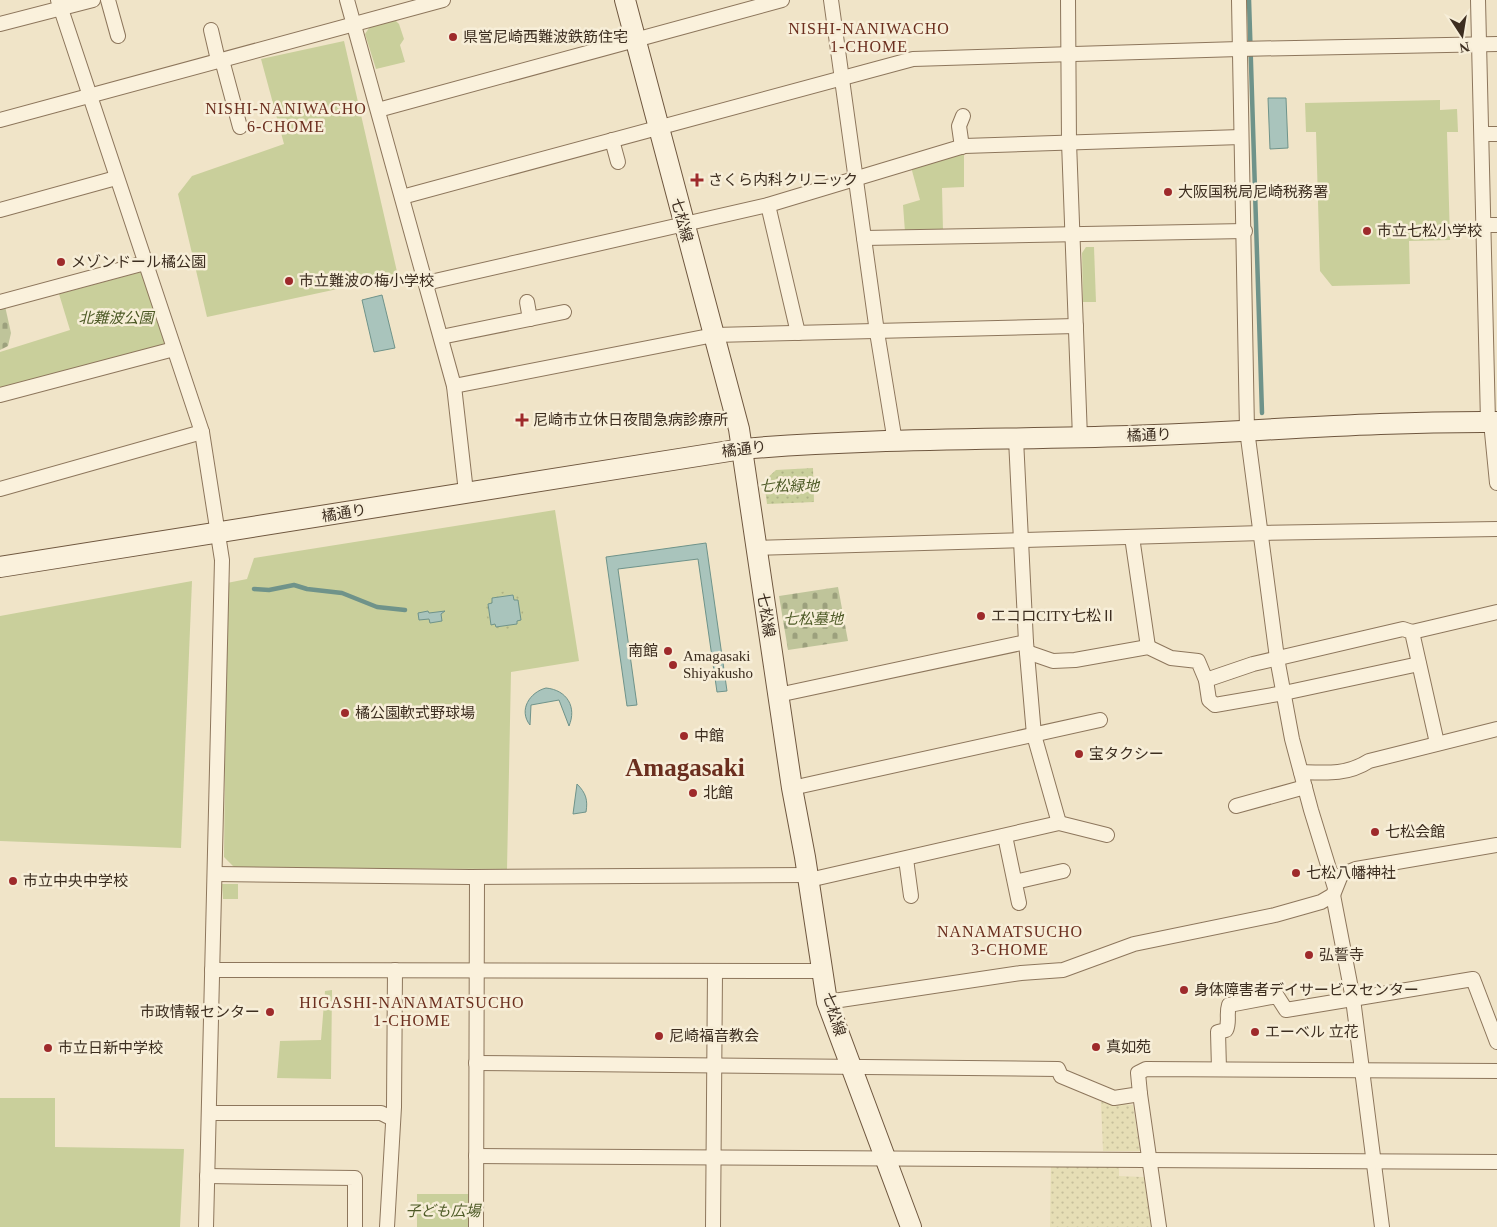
<svg xmlns="http://www.w3.org/2000/svg" width="1497" height="1227" viewBox="0 0 1497 1227" font-family="'Times New Roman','Noto Sans JP',serif">
<defs>
<pattern id="farmland-dots" width="8" height="8" patternUnits="userSpaceOnUse" patternTransform="scale(1.25)"><rect width="8" height="8" fill="#e6deb5"/><path d="M2 2h.1M6 6h.1" fill="none" stroke="#c6bf9b" stroke-width="1.8" stroke-linecap="round"/></pattern>
<pattern id="cemetery-stones" width="16" height="16" patternUnits="userSpaceOnUse" patternTransform="scale(1.25)"><rect width="16" height="16" fill="#bfc49a"/><path d="M2 7V4a2 2 0 0 1 4 0v3zM10 15v-3a2 2 0 0 1 4 0v3z" fill="#9ca07d"/></pattern>
<pattern id="garden-dots" width="8" height="8" patternUnits="userSpaceOnUse" patternTransform="scale(1.25)"><rect width="8" height="8" fill="#c9cf9b"/><path d="M2 2h.1M6 6h.1" fill="none" stroke="#aeb285" stroke-width="1.8" stroke-linecap="round"/></pattern>
</defs>
<rect width="100%" height="100%" fill="#f0e4c8"/>
<g fill="url(#farmland-dots)">
<path d="M1101,1102L1133,1105L1140,1151H1103Z"/>
<path d="M1051,1165L1119,1166V1176L1144,1177L1151,1227H1050Z"/>
</g>
<g fill="#c9cf9b">
<path d="M395,20L399,24L404,39L400,45L405,62L376,69L365,34L371,25Z"/>
<path d="M344,41L398,276L207,317L178,194L192,176L284,144L261,59Z"/>
<path d="M1440,100V110L1457,109L1458,132H1447L1450,240L1409,241L1410,284L1332,286L1320,271L1316,132H1306L1305,103Z"/>
<path d="M964,152V187L942,188L943,231L905,232L903,205L920,200L911,167Z"/>
<path d="M1086,247H1094L1096,302H1083L1082,253Z"/>
<path d="M141,272L166,344L0,388V352L70,330L59,294Z"/>
<path d="M555,510L579,661L511,672L507,869L235,868L224,857L227,583L247,579L254,558Z"/>
<path d="M192,581L181,848L0,841V616Z"/>
<path d="M222,884H238V899H223Z"/>
<path d="M332,990L331,1079L277,1078L280,1041L321,1040L325,991Z"/>
<path d="M0,1098H55V1147L184,1149L180,1227H0Z"/>
<rect x="417" y="1194" width="53" height="33"/>
</g>
<g fill="url(#cemetery-stones)">
<path d="M5,306L11,333L8,346L0,350V308Z"/>
<path d="M838,587L848,641L788,650L779,596Z"/>
</g>
<g fill="url(#garden-dots)" fill-rule="evenodd">
<path d="M813,468L814,502L767,504L764,481L776,470Z"/>
<path d="M504,591L518,596L524,610L519,624L505,631L491,626L484,611L489,598ZM518,600L517,623L496,626L488,604Z"/>
</g>
<g fill="#a9c4bc" stroke="#6f938a">
<path d="M1268,98H1286L1288,148L1270,149Z"/>
<path d="M382,295L395,348L374,352L362,300Z"/>
<path d="M706,543L727,691L717,692L698,559L618,569L637,705L627,706L606,557Z"/>
<path d="M513,595L514,600H518L521,620L517,621V624L496,627L495,624L491,625L488,604L492,603V598Z"/>
<path d="M428,611L429,613L445,611L441,614L442,621L430,623L429,619L419,620L418,613Z"/>
<path d="M546,688C567,690 577,707 569,726L559,700L531,705L530,725C518,710 530,692 546,688Z"/>
<path d="M577,784C586,793 588,800 586,812L573,814Z"/>
</g>
<g fill="none" stroke-linecap="round" stroke-linejoin="round">
<g stroke="#6f938a" stroke-width="4.5">
<path d="M1249,0L1262,413"/>
<path d="M254,589L269,590L294,585L307,589L342,593L377,607L405,610"/>
</g>
<defs>
<g id="street">
<path d="M58,0L202,432L222,560L206,1227"/>
<path d="M108,0L118,36"/>
<path d="M347,0L454,386L466,492"/>
<path d="M831,0L877,332L895,442"/>
<path d="M1068,0L1069,142L1080,438"/>
<path d="M1239,0L1247,430L1277,658L1292,739L1311,810L1335,888"/>
<path d="M1478,0L1488,422"/>
<path d="M0,24L93,0"/>
<path d="M211,30L218,60"/>
<path d="M222,60L240,127"/>
<path d="M378,110L782,0"/>
<path d="M0,120L443,0"/>
<path d="M1482,134H1497"/>
<path d="M612,140L618,162"/>
<path d="M962,147L959,126L963,116"/>
<path d="M402,197L913,59L1239,49L1497,44"/>
<path d="M768,205L798,333"/>
<path d="M0,210L116,178"/>
<path d="M1484,225H1497"/>
<path d="M864,238L1245,231"/>
<path d="M426,283L768,205L964,146L1241,137"/>
<path d="M0,302L145,263"/>
<path d="M527,302L530,319"/>
<path d="M441,337L564,312"/>
<path d="M454,386L714,335L1076,326"/>
<path d="M0,395L174,349"/>
<path d="M1491,422L1497,483"/>
<path d="M1016,439L1026,642L1034,735L1059,823"/>
<path d="M0,489L202,432"/>
<path d="M1132,537L1148,647"/>
<path d="M755,548L1262,533L1497,529"/>
<path d="M1412,632L1497,612"/>
<path d="M1027,652L1053,661L1075,660L1148,647L1171,658L1198,661L1206,680L1209,700L1215,705L1284,693L1419,664"/>
<path d="M1206,680L1253,664L1403,629L1412,632L1437,743"/>
<path d="M778,695L1026,642"/>
<path d="M1301,772C1326,773 1347,775 1369,761L1497,729"/>
<path d="M792,788L1100,720"/>
<path d="M1236,806L1305,787"/>
<path d="M1005,836L1019,903"/>
<path d="M906,859L911,896"/>
<path d="M215,874L470,877L808,875"/>
<path d="M809,880L1059,823L1107,835"/>
<path d="M1015,882L1063,871"/>
<path d="M1333,895L1353,999L1382,1227"/>
<path d="M212,970L823,971"/>
<path d="M827,1002L1021,973L1063,970L1134,944L1275,915L1321,902L1333,895L1341,875L1356,869L1497,845"/>
<path d="M476,1063L1058,1069L1061,1076L1114,1098L1140,1094L1138,1073L1146,1069L1497,1071"/>
<path d="M1219,1069L1218,1032L1226,1030C1230,1022 1226,1014 1229,1005L1277,996L1286,1010L1473,979L1497,1042"/>
<path d="M1140,1094L1159,1227"/>
<path d="M209,1113H381L391,1118"/>
<path d="M476,1156L1497,1162"/>
<path d="M207,1176L355,1178V1227"/>
<path d="M387,1227L394,1107L395,970"/>
<path d="M476,1227L477,877"/>
<path d="M713,1227L715,972"/>
</g>
<g id="secondary">
<path d="M625,0L739,429L792,788L805,857L827,1002L911,1227"/>
<path d="M0,567L742,449C870,438 1000,440 1129,436C1251,432 1374,421 1497,422"/>
</g>
</defs>
<use href="#street" stroke="#8d765c" stroke-width="16"/>
<use href="#secondary" stroke="#6f573f" stroke-width="22"/>
<use href="#street" stroke="#faf1dc" stroke-width="14"/>
<use href="#secondary" stroke="#faf1dc" stroke-width="20"/>
</g>
<g fill="#9e2a2b" stroke="#f7eed8" stroke-width="2">
<circle cx="453" cy="37" r="5"/>
<path d="M694.5 172.5h5v5h5v5h-5v5h-5v-5h-5v-5h5z"/>
<circle cx="1168" cy="192" r="5"/>
<circle cx="1367" cy="231" r="5"/>
<circle cx="61" cy="262" r="5"/>
<circle cx="289" cy="281" r="5"/>
<path d="M519.5 412.5h5v5h5v5h-5v5h-5v-5h-5v-5h5z"/>
<circle cx="981" cy="616" r="5"/>
<circle cx="668" cy="651" r="5"/>
<circle cx="673" cy="665" r="5"/>
<circle cx="345" cy="713" r="5"/>
<circle cx="684" cy="736" r="5"/>
<circle cx="1079" cy="754" r="5"/>
<circle cx="693" cy="793" r="5"/>
<circle cx="1375" cy="832" r="5"/>
<circle cx="1296" cy="873" r="5"/>
<circle cx="13" cy="881" r="5"/>
<circle cx="1309" cy="955" r="5"/>
<circle cx="1184" cy="990" r="5"/>
<circle cx="270" cy="1012" r="5"/>
<circle cx="1255" cy="1032" r="5"/>
<circle cx="659" cy="1036" r="5"/>
<circle cx="1096" cy="1047" r="5"/>
<circle cx="48" cy="1048" r="5"/>
</g>
<g text-anchor="middle" dominant-baseline="central" stroke-width="5" stroke-linejoin="round" paint-order="stroke">
<g font-size="15" fill="#3d2e20" stroke="#f7eed8" text-anchor="start">
<text x="463" y="37">県営尼崎西難波鉄筋住宅</text>
<text x="708" y="180">さくら内科クリニック</text>
<text x="1178" y="192">大阪国税局尼崎税務署</text>
<text x="1377" y="231">市立七松小学校</text>
<text x="71" y="262">メゾンドール橘公園</text>
<text x="299" y="281">市立難波の梅小学校</text>
<text x="533" y="420">尼崎市立休日夜間急病診療所</text>
<text x="991" y="616">エコロCITY七松Ⅱ</text>
<text x="658" y="651" text-anchor="end">南館</text>
<text x="683" y="656">Amagasaki<tspan x="683" dy="17">Shiyakusho</tspan></text>
<text x="355" y="713">橘公園軟式野球場</text>
<text x="694" y="736">中館</text>
<text x="1089" y="754">宝タクシー</text>
<text x="703" y="793">北館</text>
<text x="1385" y="832">七松会館</text>
<text x="1306" y="873">七松八幡神社</text>
<text x="23" y="881">市立中央中学校</text>
<text x="1319" y="955">弘誓寺</text>
<text x="1194" y="990">身体障害者デイサービスセンター</text>
<text x="260" y="1012" text-anchor="end">市政情報センター</text>
<text x="1265" y="1032">エーベル 立花</text>
<text x="669" y="1036">尼崎福音教会</text>
<text x="1106" y="1047">真如苑</text>
<text x="58" y="1048">市立日新中学校</text>
</g>
<g font-size="15" fill="#3d2e20" stroke="#f7eed8">
<text transform="translate(682 220) rotate(75)">七松線</text>
<text transform="translate(1149 435) rotate(-2)">橘通り</text>
<text transform="translate(744 449) rotate(-7)">橘通り</text>
<text transform="translate(344 513) rotate(-9)">橘通り</text>
<text transform="translate(766 615) rotate(81)">七松線</text>
<text transform="translate(834 1014) rotate(73)">七松線</text>
</g>
<g font-size="15" font-style="italic" fill="#4d5a26" stroke="#f7eed8">
<text x="116" y="318">北難波公園</text>
<text x="789" y="486">七松緑地</text>
<text x="813" y="619">七松墓地</text>
<text x="443" y="1211">子ども広場</text>
</g>
<g font-size="16" letter-spacing="1" fill="#6b2e1e" stroke="#f7eed8">
<text x="869" y="28">NISHI-NANIWACHO<tspan x="869" dy="18">1-CHOME</tspan></text>
<text x="286" y="108">NISHI-NANIWACHO<tspan x="286" dy="18">6-CHOME</tspan></text>
<text x="1010" y="931">NANAMATSUCHO<tspan x="1010" dy="18">3-CHOME</tspan></text>
<text x="412" y="1002">HIGASHI-NANAMATSUCHO<tspan x="412" dy="18">1-CHOME</tspan></text>
</g>
<g font-size="25" font-weight="bold" fill="#6b2e1e" stroke="#f7eed8">
<text x="685" y="767">Amagasaki</text>
</g>
</g>
<g transform="translate(1462 35) rotate(168)" stroke="#f7eed8" stroke-width="4" paint-order="stroke">
<path d="M0-4L9 19L0 12L-9 19Z" fill="#3d2e20"/>
<text y="-8" font-size="14" font-weight="bold" text-anchor="middle" fill="#3d2e20">N</text>
</g>
</svg>
